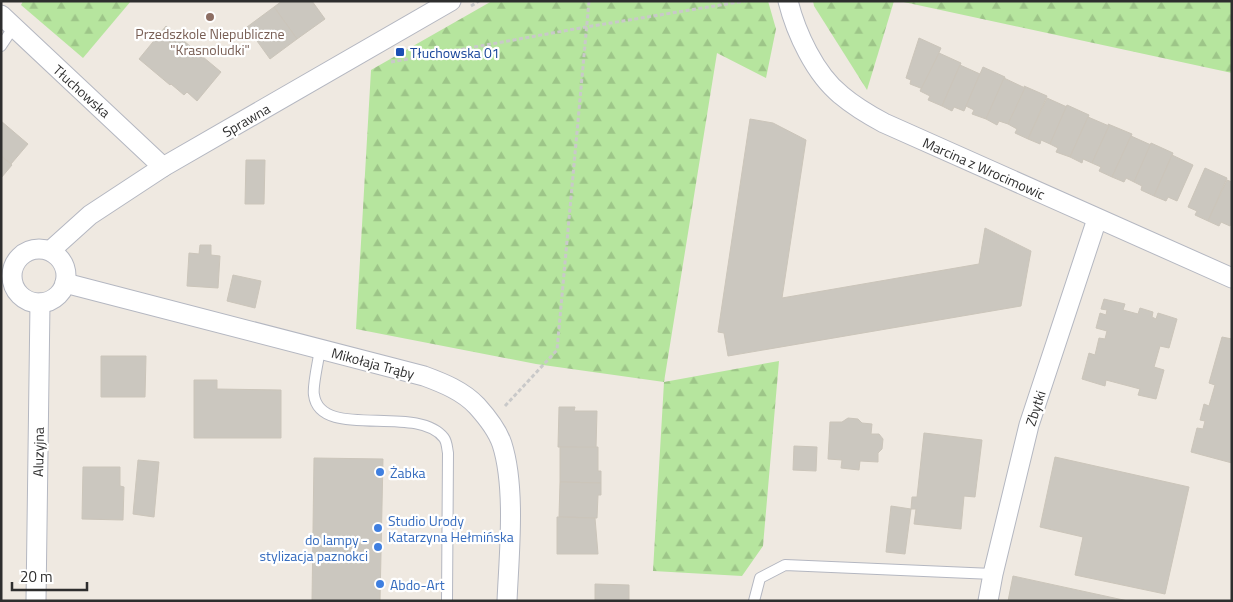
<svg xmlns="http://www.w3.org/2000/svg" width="1233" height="602" viewBox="0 0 1233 602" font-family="'Titillium Web',sans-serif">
<defs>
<pattern id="forest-firs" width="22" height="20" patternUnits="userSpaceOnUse" patternTransform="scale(1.25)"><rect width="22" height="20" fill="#b6e59e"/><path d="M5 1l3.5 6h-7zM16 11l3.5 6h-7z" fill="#9dc588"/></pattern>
</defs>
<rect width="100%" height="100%" fill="#efe9e1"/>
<g fill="url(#forest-firs)">
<path d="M23,1H131L83,58L21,5Z"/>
<path d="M492,1H768L776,29L766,78L717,53L664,382L779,361L763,546L742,576L653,571L664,382L536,364L356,329L371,70Z"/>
<path d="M813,1H894L867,90L814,6Z"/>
<path d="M899,1H1232V73Z"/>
</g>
<g fill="#cbc7bf" stroke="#cbc5ba">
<path d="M282,1H312L325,19L297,39L274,7Z"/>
<path d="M274,7L297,39L270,59L247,27Z"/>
<path d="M166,26L221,72L197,101L187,92L184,95L171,84L170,85L139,59Z"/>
<path d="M919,38L941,48L923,89L910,84L911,80L906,78Z"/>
<path d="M939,53L961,63L942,106L928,100L930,96L920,91Z"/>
<path d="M960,65L980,74L964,111L954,107L952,111L942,106Z"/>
<path d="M983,67L1005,77L986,119L972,114L974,110L966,106Z"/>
<path d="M1004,78L1025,88L1008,124L999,121L997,125L986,119Z"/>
<path d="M1024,86L1047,96L1028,139L1015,133L1017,129L1008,124L1025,88Z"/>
<path d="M1047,98L1067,107L1050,144L1041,140L1040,144L1028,139Z"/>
<path d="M1067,105L1089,115L1070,157L1056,152L1058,148L1050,144Z"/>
<path d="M1088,117L1109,126L1092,163L1083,159L1082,163L1070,157Z"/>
<path d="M750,119L773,123L806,140L782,298L979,264L985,228L1031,251L1021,306L728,356L724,333L718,332Z"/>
<path d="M1,121L28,144L11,164L1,156Z"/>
<path d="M1108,124L1132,134L1112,177L1099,171L1101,167L1092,163L1109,126Z"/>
<path d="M1131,136L1151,145L1134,182L1126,178L1124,182L1112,177Z"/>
<path d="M1151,143L1173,153L1154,196L1141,190L1142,186L1134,182Z"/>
<path d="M1172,155L1193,165L1177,201L1168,197L1166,201L1154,196Z"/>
<path d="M1,156L12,165L1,178Z"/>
<path d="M246,160H265L264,204H245Z"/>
<path d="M1205,168L1227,178L1208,221L1195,215L1197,211L1188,207Z"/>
<path d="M1227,180L1232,182V222L1230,226L1221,222L1219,226L1208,221Z"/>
<path d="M200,245H211V255L220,256L218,288L187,286L189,253L199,254Z"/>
<path d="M233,275L261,281L255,308L227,301Z"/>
<path d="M1104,299L1125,304L1123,310L1138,314L1140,308L1153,312L1152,317L1156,319L1158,313L1177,319L1169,348L1160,346L1154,367L1164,370L1156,399L1138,395L1140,389L1106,380L1105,386L1082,379L1089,353L1095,355L1099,338L1105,339L1107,331L1096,328L1100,313L1106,315L1107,310L1101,309Z"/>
<path d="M1222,337L1232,339V463L1191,452L1197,428L1203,429L1205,421L1200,420L1204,404L1209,406L1215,385L1209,383Z"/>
<path d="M101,356H146L145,397H101Z"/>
<path d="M194,380H217V389L281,390V438H194Z"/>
<path d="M559,407H575L574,411H597L596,448L558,447Z"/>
<path d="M848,418L858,419L862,423L872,424L871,434H879L883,439L882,449L878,453V462L860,461L859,470L841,468L842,460L828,459L830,422H842Z"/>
<path d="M924,433L982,440L975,497L964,496L961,529L914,524L916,509H911L912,497H917Z"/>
<path d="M794,446L817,447L816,471L793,470Z"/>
<path d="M560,447H598V471H601V483L560,482Z"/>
<path d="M1055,457L1189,487L1165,594L1075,575L1083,537L1040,527Z"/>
<path d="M314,458L383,459L380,601H312Z"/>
<path d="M138,460L159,462L154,517L133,514Z"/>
<path d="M83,467H120V486L124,487L123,520L82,519Z"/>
<path d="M560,482L601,483V495H598L597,518L559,517Z"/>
<path d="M891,506L911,509L905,554L886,552Z"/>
<path d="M557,517L595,518L598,554H557Z"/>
<path d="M1013,576L1128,601H1008Z"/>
<path d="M595,584L629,585V601H595Z"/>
</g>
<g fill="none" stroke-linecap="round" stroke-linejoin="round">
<defs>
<g id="lane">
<path d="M1,46L13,28"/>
<path d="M320,349C319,358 312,387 314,395C320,441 417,403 444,438C447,442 447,448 448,453L447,601"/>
<path d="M754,601L760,578L785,565L993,574"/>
</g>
<g id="street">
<path d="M788,1C796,33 815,74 841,95C854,106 869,115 884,123L1232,278"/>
<path d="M1,15L163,167"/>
<circle cx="39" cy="276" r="27"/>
<path d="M50,251L90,215L163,167L451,1"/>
<path d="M65,283L424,376C443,383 463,391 477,406C486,416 498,432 502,444C516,488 509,555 507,601"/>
<path d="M36,601L40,303"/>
<path d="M988,601L993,574L1029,425L1097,219"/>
</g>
</defs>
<use href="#lane" stroke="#b4b7c1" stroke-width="12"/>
<use href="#street" stroke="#b4b7c1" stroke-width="21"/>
<g stroke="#c9c9c9" stroke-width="3" stroke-dasharray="4 2.5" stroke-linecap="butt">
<path d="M471,6L479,1"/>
<path d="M391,62L586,27L745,1"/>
<path d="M505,406L557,350L589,1"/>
</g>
<use href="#lane" stroke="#fff" stroke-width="10"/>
<use href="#street" stroke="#fff" stroke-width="19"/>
</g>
<circle fill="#8d6e63" stroke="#fff" stroke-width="2" cx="210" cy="17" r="5"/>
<rect fill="#1a4fb4" stroke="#fff" stroke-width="2" x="395" y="47" width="10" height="10" rx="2.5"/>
<g fill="#3f7fe0" stroke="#fff" stroke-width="2">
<circle cx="380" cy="472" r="5"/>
<circle cx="378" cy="528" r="5"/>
<circle cx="378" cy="547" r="5"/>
<circle cx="380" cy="584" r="5"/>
</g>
<g text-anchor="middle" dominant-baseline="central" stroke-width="4.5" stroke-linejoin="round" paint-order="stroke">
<g font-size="14" fill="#785e54" stroke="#fff">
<text x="210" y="33">Przedszkole Niepubliczne<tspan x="210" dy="16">"Krasnoludki"</tspan></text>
</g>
<g font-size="14" fill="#164399" stroke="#fff" text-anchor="start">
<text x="410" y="52">Tłuchowska 01</text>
</g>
<g font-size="14" fill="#2e2e2e" stroke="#fff">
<text transform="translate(82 91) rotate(42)">Tłuchowska</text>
<text transform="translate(246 120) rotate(-30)">Sprawna</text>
<text transform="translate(984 168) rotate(24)">Marcina z Wrocimowic</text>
<text transform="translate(373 363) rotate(15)">Mikołaja Trąby</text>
<text transform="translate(1035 408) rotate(-72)">Zbytki</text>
<text transform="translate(38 452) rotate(-89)">Aluzyjna</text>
</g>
<g font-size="14" fill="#366cbe" stroke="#fff" text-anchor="start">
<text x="390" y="472">Żabka</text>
<text x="388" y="520">Studio Urody<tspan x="388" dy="16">Katarzyna Hełmińska</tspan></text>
<text x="368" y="539" text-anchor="end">do lampy -<tspan x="368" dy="16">stylizacja paznokci</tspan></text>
<text x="390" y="584">Abdo-Art</text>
</g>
</g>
<rect width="1233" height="602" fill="none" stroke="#2e2e2e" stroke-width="5"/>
<path d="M12 582v8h75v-8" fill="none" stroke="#2e2e2e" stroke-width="2.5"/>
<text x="20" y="582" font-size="15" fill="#2e2e2e" stroke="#ffffff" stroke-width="4" paint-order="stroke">20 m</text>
</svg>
